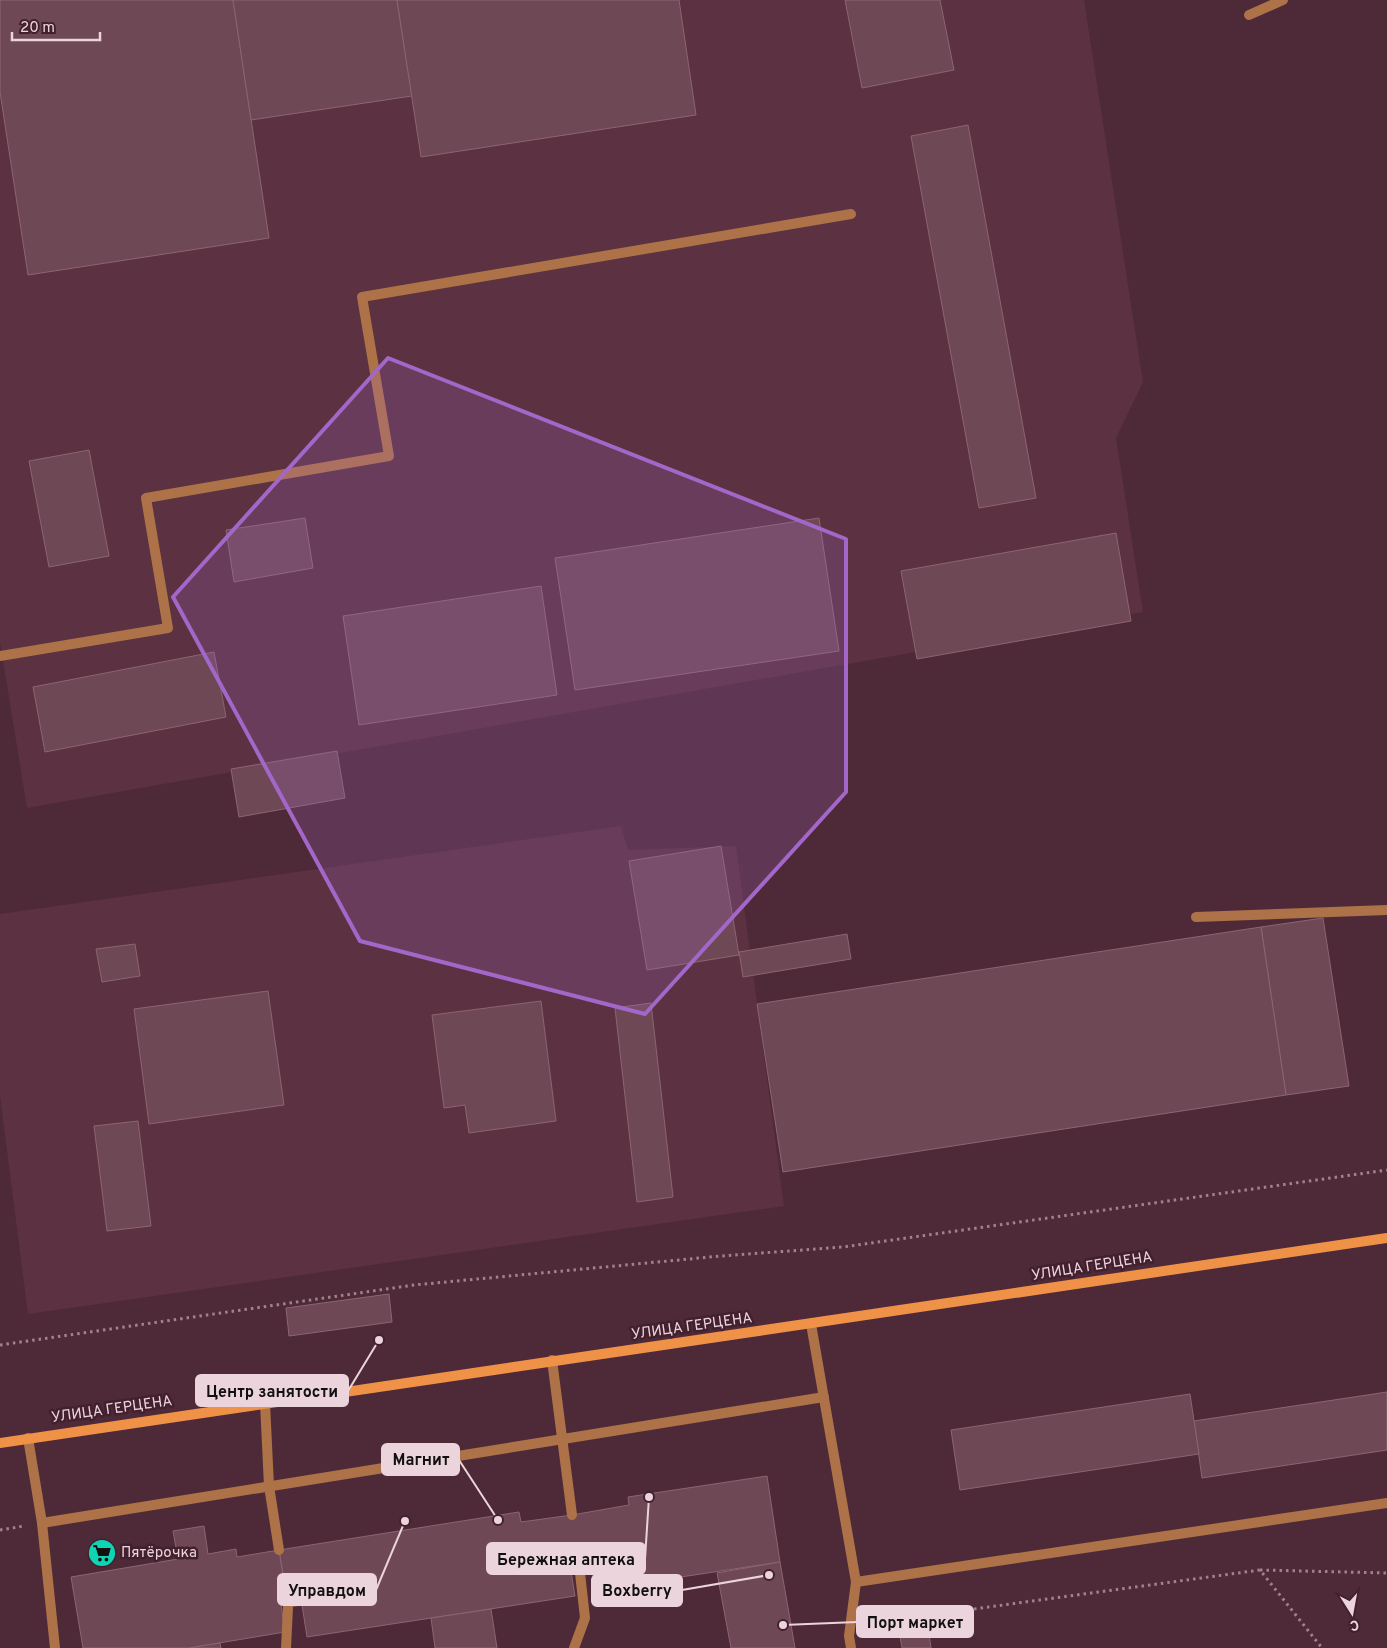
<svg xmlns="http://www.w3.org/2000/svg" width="1387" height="1648" viewBox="0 0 1387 1648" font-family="Overpass,sans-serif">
<rect width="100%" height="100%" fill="#4e2a38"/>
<g fill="#5c3141">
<path d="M0,0H1084L1143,382L1116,438L1143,612L27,808L0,642Z"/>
<path d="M621,826L628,850L736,846L784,1206L28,1314L0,1096V914Z"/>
</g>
<g fill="#6f4856" stroke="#8d6472">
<path d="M0,0H233L269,238L28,275L0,92Z"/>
<path d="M233,0H397L412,96L251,120Z"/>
<path d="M397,0H679L696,115L421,157Z"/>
<path d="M845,0H940L954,70L862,88Z"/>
<path d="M968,125L1036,498L979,508L911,136Z"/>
<path d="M89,450L109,556L49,567L29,461Z"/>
<path d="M305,518L313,568L234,582L226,530Z"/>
<path d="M819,518L839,651L575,690L555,558Z"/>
<path d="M1116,533L1131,621L917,659L901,571Z"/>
<path d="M541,586L557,695L359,725L343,616Z"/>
<path d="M214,652L226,717L45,752L33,687Z"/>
<path d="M337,751L345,798L239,817L231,769Z"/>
<path d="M721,846L739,955L647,970L629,861Z"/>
<path d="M1323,918L1349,1086L1286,1095L1261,927Z"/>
<path d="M1261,927L1286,1095L783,1172L757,1004Z"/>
<path d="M847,934L851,959L743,977L739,952Z"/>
<path d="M135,944L140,976L102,982L96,949Z"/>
<path d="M268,991L284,1105L149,1124L134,1009Z"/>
<path d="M541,1001L556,1121L469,1133L465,1105L444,1108L432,1015Z"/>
<path d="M651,1003L673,1197L637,1202L615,1008Z"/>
<path d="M138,1121L151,1226L107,1231L94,1126Z"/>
<path d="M389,1294L392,1322L289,1336L286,1308Z"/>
<path d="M1387,1392V1450L1202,1478L1194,1421Z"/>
<path d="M1190,1394L1199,1454L960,1490L951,1430Z"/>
<path d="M767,1476L780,1562L595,1590L591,1563L579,1564L570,1566L575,1596L307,1637L302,1605L288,1607L279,1550L519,1512L521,1522L572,1515L629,1505L628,1497Z"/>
<path d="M204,1526L208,1554L236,1549L237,1557L279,1550L288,1607L281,1604L285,1632L189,1648H83L71,1577L178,1559L173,1531Z"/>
<path d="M780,1562L795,1648H731L717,1573Z"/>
<path d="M491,1609L497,1648H435L431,1618Z"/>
<path d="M927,1620L931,1648H902L898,1625Z"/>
<path d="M220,1643L221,1648H189Z"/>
</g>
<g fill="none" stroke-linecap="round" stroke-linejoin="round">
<g stroke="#a0828d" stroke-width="3" stroke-dasharray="2.5 4" stroke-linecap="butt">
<path d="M0,1345L414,1285L721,1256L843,1247L1387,1170"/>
<path d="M0,1530L24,1526"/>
<path d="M1260,1570L1387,1573"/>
<path d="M871,1623L1260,1570L1322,1648"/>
</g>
<g stroke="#ad7247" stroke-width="10">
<path d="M1249,15L1283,0"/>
<path d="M0,656L168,628L146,498L389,456L362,297L851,214"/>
<path d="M1196,917L1387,910"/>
<path d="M811,1324L856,1582L1387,1503"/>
<path d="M552,1360L572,1515"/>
<path d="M265,1403L269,1486L279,1550"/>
<path d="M28,1438L42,1523L55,1648"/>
<path d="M42,1523L824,1397"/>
<path d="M286,1648L288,1607"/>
<path d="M574,1648L585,1618L579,1564"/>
<path d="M851,1648L849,1636L856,1582"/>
</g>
<path stroke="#ef9248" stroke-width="10" d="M0,1443L1387,1238"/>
</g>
<path fill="#a367c9" fill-opacity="0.2" stroke="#a367c9" stroke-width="4" stroke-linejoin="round" d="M388,358L846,539V792L645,1014L360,941L173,597Z"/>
<defs>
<symbol id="supermarket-disc" viewBox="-11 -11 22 22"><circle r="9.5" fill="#0fd5b4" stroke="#43202e"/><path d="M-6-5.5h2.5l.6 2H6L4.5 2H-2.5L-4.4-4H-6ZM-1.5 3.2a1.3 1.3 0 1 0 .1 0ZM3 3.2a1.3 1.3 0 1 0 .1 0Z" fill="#111"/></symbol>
</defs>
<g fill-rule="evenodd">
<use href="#supermarket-disc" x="86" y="1537" width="32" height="32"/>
</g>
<g text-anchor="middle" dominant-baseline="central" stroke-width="5" stroke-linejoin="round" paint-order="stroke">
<g font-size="15" fill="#ecd4dc" stroke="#43202e">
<text transform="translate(1092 1267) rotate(-9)">УЛИЦА ГЕРЦЕНА</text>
<text transform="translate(692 1327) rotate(-8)">УЛИЦА ГЕРЦЕНА</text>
<text transform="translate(112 1410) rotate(-8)">УЛИЦА ГЕРЦЕНА</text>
</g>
<g font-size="15" fill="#ecd4dc" stroke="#43202e" text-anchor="start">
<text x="121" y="1553">Пятёрочка</text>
</g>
</g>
<path fill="none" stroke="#ecd4dc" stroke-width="2" d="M379 1340L348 1391M498 1520L459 1460M649 1497L645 1559M405 1521L376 1590M769 1575L682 1590M783 1625L857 1622"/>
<g fill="#ecd4dc" stroke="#43202e" stroke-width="2">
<circle cx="379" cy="1340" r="5"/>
<circle cx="498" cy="1520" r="5"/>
<circle cx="649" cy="1497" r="5"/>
<circle cx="405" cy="1521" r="5"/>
<circle cx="769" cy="1575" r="5"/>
<circle cx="783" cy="1625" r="5"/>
</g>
<g fill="#ecd4dc" stroke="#ecd4dc" stroke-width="2">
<rect x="196" y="1375" width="152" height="31" rx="5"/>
<rect x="382" y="1444" width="77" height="31" rx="5"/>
<rect x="487" y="1543" width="158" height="31" rx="5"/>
<rect x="278" y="1574" width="98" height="31" rx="5"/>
<rect x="592" y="1575" width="90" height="31" rx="5"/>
<rect x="857" y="1606" width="116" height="31" rx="5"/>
</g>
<g font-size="16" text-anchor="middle" font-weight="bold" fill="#111">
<text x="272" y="1397">Центр занятости</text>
<text x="421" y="1465">Магнит</text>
<text x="566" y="1565">Бережная аптека</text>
<text x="327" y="1596">Управдом</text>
<text x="637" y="1596">Boxberry</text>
<text x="915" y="1628">Порт маркет</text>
</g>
<g transform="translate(1352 1613) rotate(169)" stroke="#43202e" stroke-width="4" paint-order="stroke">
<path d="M0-4L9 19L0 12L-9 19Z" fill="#ecd4dc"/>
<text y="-8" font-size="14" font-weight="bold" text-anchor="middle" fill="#ecd4dc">С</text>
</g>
<path d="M12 32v8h88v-8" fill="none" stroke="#ecd4dc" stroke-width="2.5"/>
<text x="20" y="32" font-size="15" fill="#ecd4dc" stroke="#43202e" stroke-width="4" paint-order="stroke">20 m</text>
</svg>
